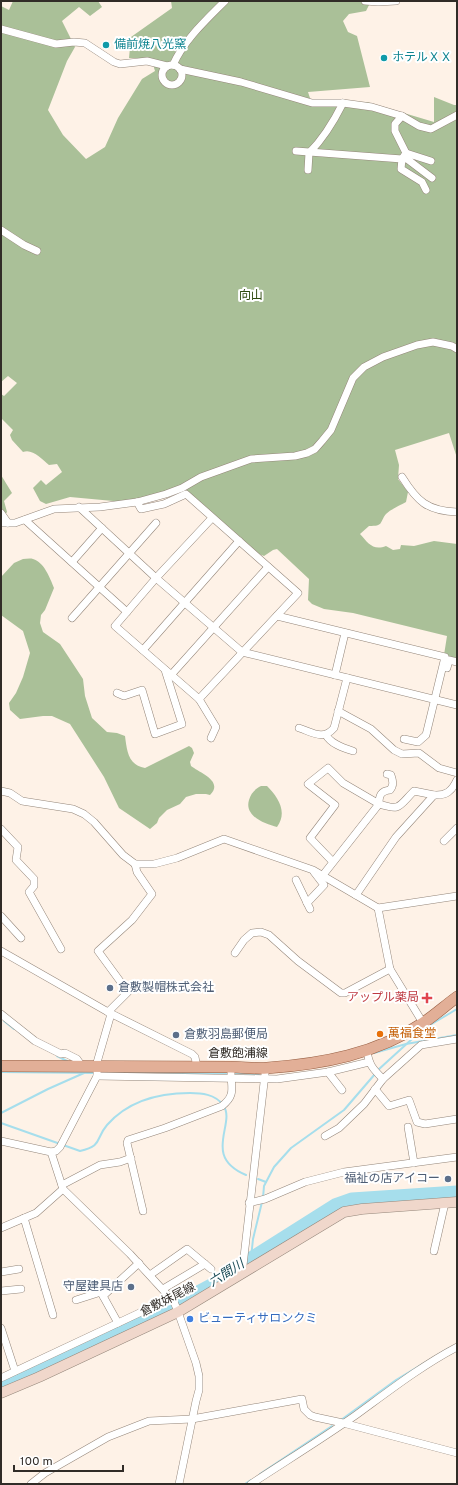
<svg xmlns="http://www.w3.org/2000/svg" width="458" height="1485" viewBox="0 0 458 1485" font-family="Overpass,'Noto Sans JP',sans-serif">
<rect width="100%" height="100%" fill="#fef2e7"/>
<g fill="#aac098">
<path d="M13,1H98L102,7L90,16L79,7L62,21L75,47L67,61L48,110L63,135L86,159L105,147L118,118L142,79L155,71L151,58H129L131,37L172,8L171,1H371L366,11L349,14L343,21L348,32L357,36L370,87L308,92L311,101L367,102L434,122V97L454,105H457V458L449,433L395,450L399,465L398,479L408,492L406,502C401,505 391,509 386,514C379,523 384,526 369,526L360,534C368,543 373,551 386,546L393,550L400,549L401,545L414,546L434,541L457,544V659L444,655L447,636L353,613L324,609L312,604L308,600L309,579L277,549L273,550L264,556L254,552L180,487L124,502L70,497L46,504L40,501L33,488L41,480L46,485L62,472L57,464L49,465C42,459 32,448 23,452L12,440L10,435L13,430L1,418V394L4,396L17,383L8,376L1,382V6L9,10Z"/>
<path d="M1,475L12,493L4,501L7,512L5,515L1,517Z"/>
<path d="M23,559C26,559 30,558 33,559C44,562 50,578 54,588L45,610L41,615L40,623L43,632L60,644L83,679L85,696L92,718L107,732L117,733L125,736C127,751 128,765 145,768L189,746L192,748L194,753L190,762L191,766C200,773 224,781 210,795L206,794H196L186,797L180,804L167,810L159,818L157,823L150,829L119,808L104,777L70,724L52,716H43L20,719L10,710L9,703L16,693L23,677L30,653L23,631L1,615V577L14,563Z"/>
<path d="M261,786H267C278,797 288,812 277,827C265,824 244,816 249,800C251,793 255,789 261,786Z"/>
</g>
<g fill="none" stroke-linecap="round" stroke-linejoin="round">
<g stroke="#a6deec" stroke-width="2">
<path d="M4,1021L14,1029"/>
<path d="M430,1025L457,1009"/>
<path d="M374,1053L406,1044L457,1035"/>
<path d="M57,1056L67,1061"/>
<path d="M378,1070L423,1029"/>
<path d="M1,1072L96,1073"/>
<path d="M103,1073H234L259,1074"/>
<path d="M1,1113L48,1089L84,1073"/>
<path d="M1,1123L80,1151C103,1146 95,1139 107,1125C128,1101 159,1093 190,1093C201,1093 215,1094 223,1105C237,1123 201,1156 246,1175"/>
<path d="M258,1179L266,1182"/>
<path d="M263,1198L264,1186L274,1167L291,1148L344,1110L375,1074"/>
<path d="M251,1258L253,1239L262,1202"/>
<path d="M341,1420L396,1380L449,1348"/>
<path d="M260,1474L332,1426"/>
<path d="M245,1484L251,1480"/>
</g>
<path stroke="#a6deec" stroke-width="13" d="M1,1386L62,1360L164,1310L213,1284L251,1258L335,1205L352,1199L457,1192"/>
<defs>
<g id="minor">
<path d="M365,1L378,2L396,1"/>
<path d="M1,29L56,44L74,42L85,43L114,62L120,64L147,61L167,66"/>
<circle cx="172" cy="75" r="10"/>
<path d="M173,65C184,40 206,20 225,1"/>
<path d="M180,69L241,82L312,103H343L372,107L402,116L419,126L431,129L457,115"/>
<path d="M402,116L395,124V131L406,153"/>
<path d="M296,151L402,159L401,169L422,182L426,190"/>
<path d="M431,161L406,153L402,159H407L432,178"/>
<path d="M308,170L309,153C324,138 334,121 343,103"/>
<path d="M1,230L24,245L37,251"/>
<path d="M402,477C417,501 427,511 457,512"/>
<path d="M137,502L141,509L164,504L186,494L298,593L199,699L115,626L156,578L212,518"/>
<path d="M79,507L156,578L242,652L457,705"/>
<path d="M1,513L8,523"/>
<path d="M25,520L127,612"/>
<path d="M1,523H15L54,509L100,507L137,502L166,494L182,488L201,477L251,459L295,456L307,453L315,449L322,441L331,430L353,378L364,367L383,357L417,345L433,342L452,346L457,349"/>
<path d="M72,562L102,528"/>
<path d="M277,616L445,657L426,735L418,742L404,739"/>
<path d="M72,618L156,523"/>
<path d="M143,650L239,541"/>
<path d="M447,668L449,660L457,662"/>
<path d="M171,675L268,567"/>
<path d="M335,675L345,633"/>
<path d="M117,693L124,696L142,690L155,734L182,724L165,670"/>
<path d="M199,699L216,727L211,738"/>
<path d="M338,711L371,729L394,750L402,754L419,753L439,768L457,773"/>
<path d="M299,728C312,732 323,741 334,728L347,678"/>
<path d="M326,735C331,744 343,748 353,751"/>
<path d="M387,774L391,775C393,781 394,785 390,790C381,791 379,795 379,804C401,811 398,807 414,791L434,795"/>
<path d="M1,791L10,793L22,801L73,809L84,814L94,822L123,855L135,864L137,872L152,894L132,920L98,951L128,992L108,1012"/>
<path d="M1,829L18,847L16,860L34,879V886L29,892L61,949"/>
<path d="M444,841L457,828"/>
<path d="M135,864H154L177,858L224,839L313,870L378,908L457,896"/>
<path d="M323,875L379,804L343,783L328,768L308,784L335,805L310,838L333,862"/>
<path d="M296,880L310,909"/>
<path d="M356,895L396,837L434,795C446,796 452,791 457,780"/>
<path d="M307,903L324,885L314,872"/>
<path d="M378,908L390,969L423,1023"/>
<path d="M1,916L21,938"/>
<path d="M1,951L108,1012L192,1054L195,1057L197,1067"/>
<path d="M235,953L244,940L252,933L261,932L269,935L298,961L341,993H345L390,969"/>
<path d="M1,1014L35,1041L61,1054L65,1053L77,1059L82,1066"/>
<path d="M367,1051C369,1065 373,1069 383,1079"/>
<path d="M96,1066L111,1014"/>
<path d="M328,1072L342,1090"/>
<path d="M97,1076L277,1079L328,1072L369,1062"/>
<path d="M375,1089L389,1106L409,1100L417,1122L425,1124L457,1119"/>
<path d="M408,1127L414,1163"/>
<path d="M325,1136L339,1128L364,1104L383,1079L421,1045L457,1039"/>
<path d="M1,1141L51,1152L56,1151L60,1147L97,1076V1072"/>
<path d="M51,1152L63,1189L130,1254L174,1302L177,1309L196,1363L199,1376V1390L196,1401L179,1484"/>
<path d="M62,1185L100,1165L120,1162L131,1158"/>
<path d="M249,1203L265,1199L305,1182L344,1172L457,1157"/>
<path d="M143,1211L127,1143L128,1140L165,1128L222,1106C236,1095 231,1088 231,1073"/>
<path d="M24,1218L53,1315"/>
<path d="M1,1228L36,1213L63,1189"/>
<path d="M434,1251L445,1203"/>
<path d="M1,1272L19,1269"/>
<path d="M242,1274L265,1074"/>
<path d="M150,1275L187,1249L211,1269"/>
<path d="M163,1289L205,1264"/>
<path d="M1,1291L21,1289"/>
<path d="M76,1300L101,1292L103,1296"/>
<path d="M118,1323L171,1298"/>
<path d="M1,1328L15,1371"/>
<path d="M1,1378L118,1323L103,1296L139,1263"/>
<path d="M31,1484L45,1473L108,1437L149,1421L192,1419L302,1399L304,1409L310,1415L315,1417L343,1423L457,1453"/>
<path d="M251,1484C286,1461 322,1439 356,1415C389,1391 421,1366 457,1347"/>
</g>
<path id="secondary" d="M1,1393L39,1377L178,1312L344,1212L362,1209L457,1202"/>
<path id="primary" d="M1,1066L231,1067C243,1067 255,1069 267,1068C323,1064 376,1054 423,1023C435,1015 446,1005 457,997"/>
</defs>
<use href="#minor" stroke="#94867a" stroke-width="8"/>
<use href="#secondary" stroke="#94867a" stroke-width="11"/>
<use href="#primary" stroke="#975f43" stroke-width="12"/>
<use href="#minor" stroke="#fff" stroke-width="7"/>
<use href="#secondary" stroke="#f0d7cb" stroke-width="10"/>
<use href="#primary" stroke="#e2af97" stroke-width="11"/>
</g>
<g fill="#0f9aa8" stroke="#fff" stroke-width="1.5">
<circle cx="106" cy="45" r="4"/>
<circle cx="384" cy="58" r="4"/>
</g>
<g fill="#5c6f8a" stroke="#fff" stroke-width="1.5">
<circle cx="110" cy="988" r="4"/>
<circle cx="176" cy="1035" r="4"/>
<circle cx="448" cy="1179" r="4"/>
<circle cx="131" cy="1287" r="4"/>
</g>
<path fill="#e0444e" stroke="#fff" stroke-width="1.5" d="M425 992h4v4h4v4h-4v4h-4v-4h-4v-4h4z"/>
<circle fill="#e8710a" stroke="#fff" stroke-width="1.5" cx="380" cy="1034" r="4"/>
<circle fill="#3f7fe0" stroke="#fff" stroke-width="1.5" cx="190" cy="1319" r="4"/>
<g text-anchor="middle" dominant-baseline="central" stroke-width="4" stroke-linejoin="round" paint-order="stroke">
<g font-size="12" fill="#0d838f" stroke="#fff" text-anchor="start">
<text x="114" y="45">備前焼八光窯</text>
<text x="392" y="58">ホテルＸＸ</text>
</g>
<g font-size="12" fill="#2f4a0f" stroke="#fff">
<text x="251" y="296">向山</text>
</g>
<g font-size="12" fill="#4e5e75" stroke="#fff" text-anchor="start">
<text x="118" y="988">倉敷製帽株式会社</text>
<text x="184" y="1035">倉敷羽島郵便局</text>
<text x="440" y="1179" text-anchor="end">福祉の店アイコー</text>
<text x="123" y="1287" text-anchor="end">守屋建具店</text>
</g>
<g font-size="12" fill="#be3a42" stroke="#fff" text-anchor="end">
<text x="419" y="998">アップル薬局</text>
</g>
<g font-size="12" fill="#c56008" stroke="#fff" text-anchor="start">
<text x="388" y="1034">萬福食堂</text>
</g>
<g font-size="12" fill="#312c27" stroke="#fff">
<text x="238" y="1054">倉敷飽浦線</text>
<text transform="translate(168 1300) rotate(-27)">倉敷妹尾線</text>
</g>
<g font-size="12" fill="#366cbe" stroke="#fff" text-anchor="start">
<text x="198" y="1319">ビューティサロンクミ</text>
</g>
<g font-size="13" font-style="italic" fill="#1c4c57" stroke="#fff">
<text transform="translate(227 1274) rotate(-32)">六間川</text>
</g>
</g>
<rect width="458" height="1485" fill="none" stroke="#312c27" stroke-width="4"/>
<path d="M14 1465v6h109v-6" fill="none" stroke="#312c27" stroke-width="2"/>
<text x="20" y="1465" font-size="12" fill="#312c27" stroke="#ffffff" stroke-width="3" paint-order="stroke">100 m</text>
</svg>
